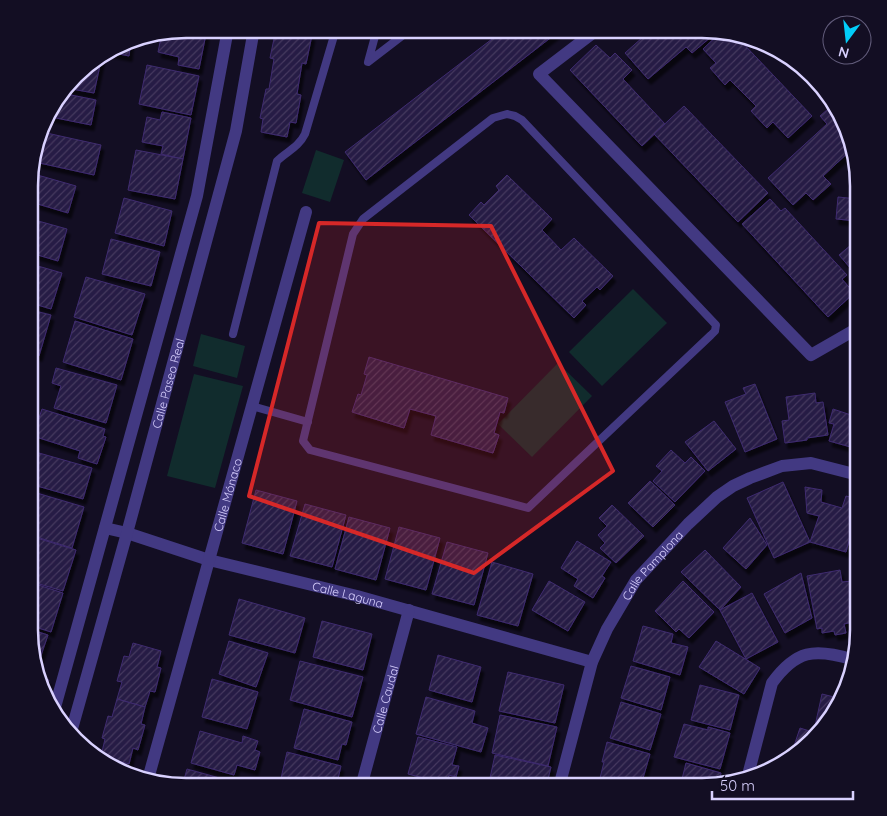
<svg xmlns="http://www.w3.org/2000/svg" width="887" height="816" viewBox="0 0 887 816" font-family="Quicksand,sans-serif">
<defs>
<pattern id="building-hatch" width="6" height="6" patternUnits="userSpaceOnUse" patternTransform="scale(1.25)"><rect width="6" height="6" fill="#261a44"/><path d="M-1 1l2-2M0 6l6-6M5 7l2-2" fill="none" stroke="#453a60"/></pattern>
<filter id="shadow"><feDropShadow dx="3" dy="5.5" stdDeviation="1" flood-color="#0009"/></filter>
</defs>
<rect width="100%" height="100%" fill="#130e23"/>
<g fill="#112c2d">
<path d="M316,150L344,160L330,202L302,193Z"/>
<path d="M633,289L667,323L602,386L569,352Z"/>
<path d="M201,334L245,346L237,378L193,366Z"/>
<path d="M558,363L592,396L532,457L498,424Z"/>
<path d="M194,374L243,386L215,488L167,476Z"/>
</g>
<g fill="url(#building-hatch)" stroke="#3f2c70" filter="url(#shadow)">
<path d="M186,29H207L199,69L178,65L179,57L158,52L162,33Z"/>
<path d="M276,29H307L306,34L312,35L306,64L302,63L297,94L301,95L296,123L290,122L287,137L261,132L263,119L260,118L266,89H269L274,59L270,58Z"/>
<path d="M505,29H562L366,180L345,152Z"/>
<path d="M652,29H712L718,31L692,53L686,47L648,79L625,53Z"/>
<path d="M721,32L736,36L812,116L788,138L773,122L767,128L751,111L756,106L730,80L725,85L710,68L716,63L703,49Z"/>
<path d="M131,39L129,56L109,52Z"/>
<path d="M596,45L610,58L615,53L632,70L623,79L665,124L642,146L570,70Z"/>
<path d="M102,56L94,93L66,88L82,68Z"/>
<path d="M147,65L199,76L191,115L139,104Z"/>
<path d="M61,93L96,100L91,125L46,116L50,107Z"/>
<path d="M684,106L768,193L738,222L654,134Z"/>
<path d="M828,109L847,129L852,152L851,150L823,176L831,184L813,200L806,193L793,205L768,178L827,124L820,116Z"/>
<path d="M162,112L191,118L183,159L161,154L163,146L142,142L147,117L160,120Z"/>
<path d="M42,132L101,145L94,175L35,162Z"/>
<path d="M136,150L183,159L175,199L128,190Z"/>
<path d="M34,174L76,186L68,213L31,202L32,182Z"/>
<path d="M507,175L552,219L542,230L561,250L574,238L613,276L600,290L597,287L582,301L586,305L574,318L469,215L481,202L484,205L499,190L496,186Z"/>
<path d="M838,197L858,199V221L836,219Z"/>
<path d="M124,198L172,211L164,246L115,233Z"/>
<path d="M770,199L781,211L785,208L847,275L842,279L854,293L828,317L742,224Z"/>
<path d="M31,219L67,229L58,261L31,253Z"/>
<path d="M111,239L160,252L151,286L102,274Z"/>
<path d="M858,239V277L839,255Z"/>
<path d="M31,264L62,273L51,309L31,303Z"/>
<path d="M86,277L145,294L132,335L74,317Z"/>
<path d="M31,310L51,315L39,356L31,353Z"/>
<path d="M75,321L133,339L121,380L63,362Z"/>
<path d="M369,357L508,398L504,413L500,412L494,433L499,435L493,453L431,435L436,416L410,409L404,428L352,412L358,394L361,395L367,375L364,374Z"/>
<path d="M56,368L117,385L106,423L54,408L61,386L52,383Z"/>
<path d="M755,384L777,439L745,452L725,402L746,394L743,388Z"/>
<path d="M815,393L816,403L823,402L828,435L807,438V440L785,443L782,421L789,420L786,397Z"/>
<path d="M854,404L858,405V449L829,441L834,424L829,423L833,409L851,415Z"/>
<path d="M42,409L105,429L103,436L106,437L97,464L78,458L80,451L33,436Z"/>
<path d="M714,421L736,449L708,471L685,442Z"/>
<path d="M671,450L685,463L691,457L705,471L675,502L653,481L662,471L656,466Z"/>
<path d="M39,453L92,468L83,499L30,484Z"/>
<path d="M650,481L675,505L653,527L628,503Z"/>
<path d="M783,482L810,542L774,558L747,498Z"/>
<path d="M805,487L822,490L821,502L842,508L846,496L858,499V507L846,552L810,542L819,516L807,513Z"/>
<path d="M256,490L297,501L283,554L242,543Z"/>
<path d="M30,491L84,507L72,548L30,535Z"/>
<path d="M305,504L346,515L332,567L290,556Z"/>
<path d="M612,505L644,536L616,563L600,548L605,543L598,535L607,526L599,518Z"/>
<path d="M349,517L390,528L376,580L335,569Z"/>
<path d="M750,518L767,545L746,569L723,548Z"/>
<path d="M399,527L440,538L426,590L385,579Z"/>
<path d="M858,529V557L851,555Z"/>
<path d="M30,536L76,550L63,591L29,581Z"/>
<path d="M577,541L611,562L602,576L605,578L593,598L574,586L578,579L561,568Z"/>
<path d="M447,542L488,553L474,605L432,594Z"/>
<path d="M705,550L741,587L720,610L681,572Z"/>
<path d="M492,562L533,574L518,626L477,615Z"/>
<path d="M840,570L842,582L852,581L858,613L853,622L844,624L846,633L835,635L834,631L822,633V628L817,629L807,576Z"/>
<path d="M801,573L812,618L785,633L764,594Z"/>
<path d="M549,581L585,602L568,631L532,610Z"/>
<path d="M683,581L714,612L689,638L679,629L676,632L655,611Z"/>
<path d="M29,582L63,593L51,632L29,625Z"/>
<path d="M752,593L778,642L746,659L720,610Z"/>
<path d="M239,599L305,618L295,653L229,635Z"/>
<path d="M322,621L372,634L363,670L313,657Z"/>
<path d="M643,626L673,634L671,643L688,647L680,675L633,661Z"/>
<path d="M29,629L48,635L36,670L29,640Z"/>
<path d="M229,641L268,653L256,687L219,674Z"/>
<path d="M716,641L760,668L744,694L699,667Z"/>
<path d="M133,643L161,651L157,667L161,668L155,692L150,691L145,707L117,699L122,682L117,681L124,656L129,657Z"/>
<path d="M438,655L481,667L472,702L429,690Z"/>
<path d="M300,661L363,677L352,717L290,700Z"/>
<path d="M631,666L670,677L661,710L621,698Z"/>
<path d="M508,672L564,685L555,723L499,711Z"/>
<path d="M37,676L49,680L44,695L41,690Z"/>
<path d="M212,679L258,692L247,729L202,717Z"/>
<path d="M700,685L739,695L730,730L691,720Z"/>
<path d="M822,694L842,699L821,727L815,726Z"/>
<path d="M426,697L475,711L472,723L488,728L481,752L416,734Z"/>
<path d="M117,699L145,707L141,724L145,725L138,750L133,748L129,764L101,756L105,739L102,738L108,716L112,717Z"/>
<path d="M621,702L661,714L650,750L610,738Z"/>
<path d="M304,709L352,722L346,745L342,744L338,760L294,748Z"/>
<path d="M500,715L557,727L548,766L492,753Z"/>
<path d="M684,724L708,730V727L730,733L720,769L674,757Z"/>
<path d="M800,728L816,733L805,748L790,758Z"/>
<path d="M200,731L242,743L243,736L258,741L255,750L260,752L255,770L237,765L234,775L191,763Z"/>
<path d="M418,737L457,747L452,765L459,766L456,777L449,775L447,784L408,774Z"/>
<path d="M607,742L650,754L641,785L614,777L613,781L600,778L604,762H602Z"/>
<path d="M287,752L341,766L336,787H279Z"/>
<path d="M495,755L551,767L546,787H488Z"/>
<path d="M686,763L721,773L718,785L680,787Z"/>
<path d="M187,769L234,782L232,787H185L177,785L178,782L183,783Z"/>
<path d="M406,780L430,787H404Z"/>
<path d="M600,780L627,787H598Z"/>
</g>
<g fill="none" stroke-linecap="round" stroke-linejoin="round">
<g stroke="#423982" stroke-width="8">
<path d="M377,29L368,62L411,29"/>
<path d="M507,114L515,116L522,120L716,325L715,331L711,335L528,508L310,450L303,441L353,234L363,219L493,118Z"/>
<path d="M233,334L277,161C287,151 298,148 305,134L336,29"/>
<path d="M252,406L308,422"/>
</g>
<g stroke="#423982" stroke-width="12">
<path d="M598,29L539,74L811,355L858,328"/>
<path id="s1" d="M105,528L127,533L209,560L357,596L592,662"/>
<path d="M54,711L197,196L228,29"/>
<path id="s2" d="M70,736L127,533L236,131L254,29"/>
<path id="s3" d="M148,779L306,212"/>
<path d="M747,779L772,683C796,650 814,648 852,659"/>
<path id="s4" d="M361,787L409,610"/>
<path id="s5" d="M559,787L592,662L607,629L636,580L688,524L717,497L733,486L750,478L782,466L811,463L858,475"/>
</g>
</g>
<path fill="#d62828" fill-opacity="0.2" stroke="#d62828" stroke-width="4" stroke-linejoin="round" d="M319,223L491,226L613,471L474,573L249,496Z"/>
<g text-anchor="middle" dominant-baseline="central" stroke-width="4.5" stroke-linejoin="round" paint-order="stroke">
<g font-size="12" fill="#d9d1ff" stroke="#130e23">
<text stroke="none"><textPath href="#s2" startOffset="366">Calle Paseo Real</textPath></text>
<text stroke="none"><textPath href="#s3" startOffset="295">Calle Mónaco</textPath></text>
<text stroke="none"><textPath href="#s5" startOffset="244">Calle Pamplona</textPath></text>
<text stroke="none"><textPath href="#s1" startOffset="252">Calle Laguna</textPath></text>
<text stroke="none"><textPath href="#s4" startOffset="91">Calle Caudal</textPath></text>
</g>
</g>
<path d="M0 0H887V816H0ZM186 38H702A148 148 0 0 1 850 186V630A148 148 0 0 1 702 778H186A148 148 0 0 1 38 630V186A148 148 0 0 1 186 38Z" fill="#130e23" fill-rule="evenodd"/>
<path fill="none" stroke="#d9d1ff" stroke-width="2.5" d="M186 38H702A148 148 0 0 1 850 186V630A148 148 0 0 1 702 778H186A148 148 0 0 1 38 630V186A148 148 0 0 1 186 38Z"/>
<g transform="translate(847 40) rotate(195)"><circle r="24" fill="#130e23" stroke="#625c7b"/>
<path d="M0-4L9 19L0 12L-9 19Z" fill="#02cdf9"/>
<text y="-8" font-size="14" font-weight="bold" text-anchor="middle" fill="#d9d1ff">N</text>
</g>
<path d="M712 791v8h141v-8" fill="none" stroke="#d9d1ff" stroke-width="2.5"/>
<text x="720" y="791" font-size="15" fill="#d9d1ff" stroke="#130e23" stroke-width="4" paint-order="stroke">50 m</text>
</svg>
